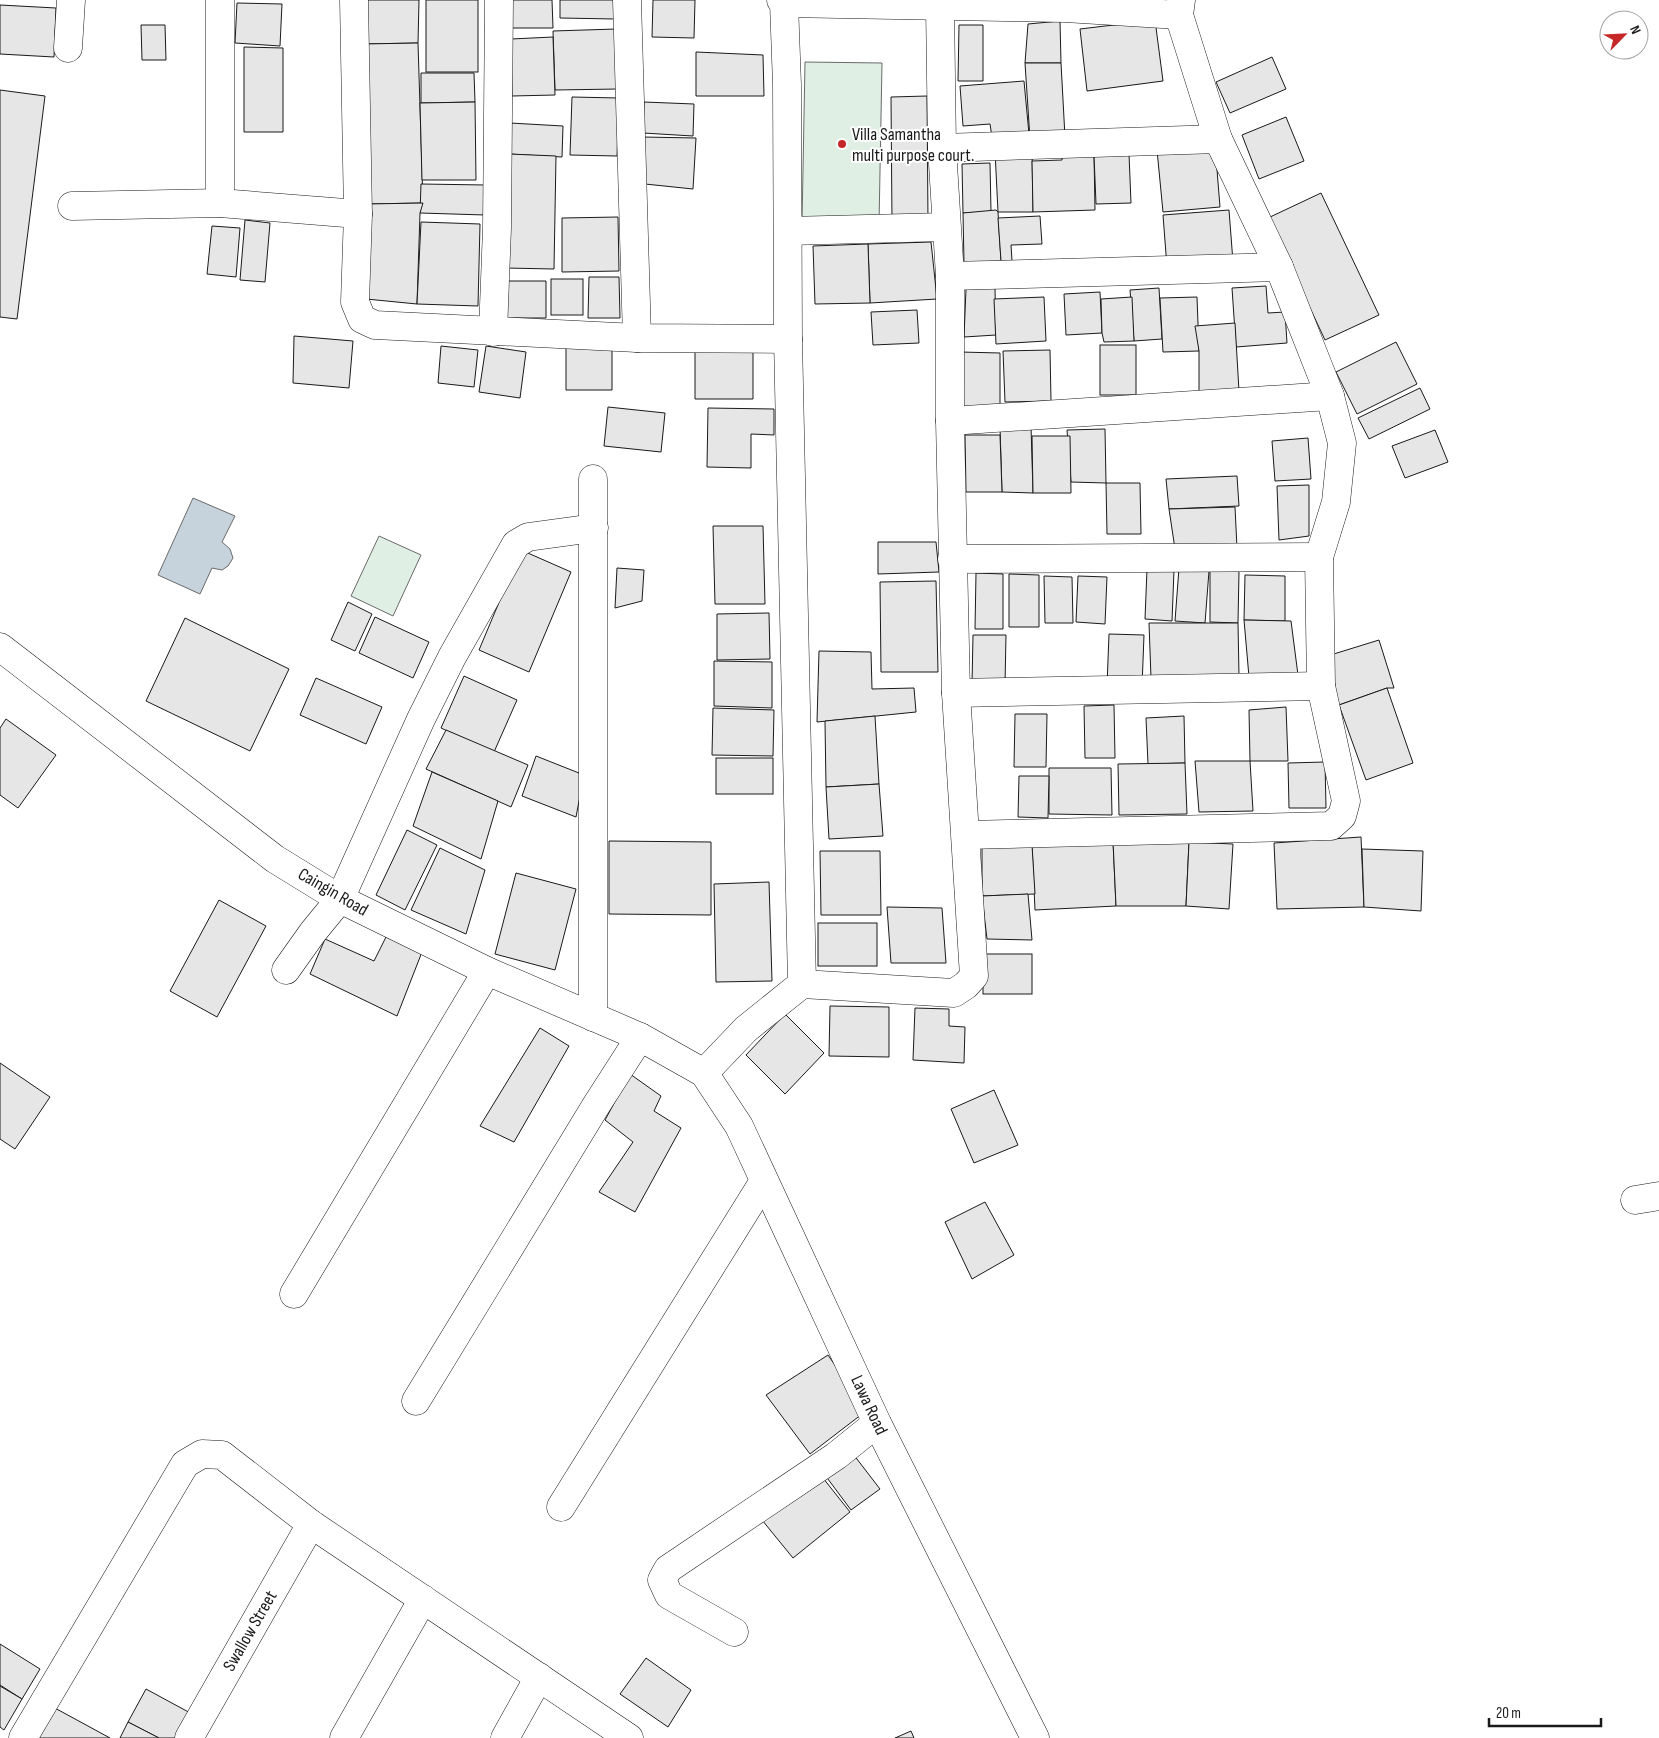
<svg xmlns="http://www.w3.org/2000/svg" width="1659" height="1738" viewBox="0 0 1659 1738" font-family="'Sofia Sans Condensed',sans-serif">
<rect width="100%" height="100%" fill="#fff"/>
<g fill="#e0efe3" stroke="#6a6a6a">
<path d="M805,62L882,63L879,225L802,224Z"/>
<path d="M379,536L421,555L393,616L351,596Z"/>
</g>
<path fill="#c6d2dc" stroke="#6a6a6a" d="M193,498L235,516L222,542L230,549L233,558L228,566L222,570L212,568L200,594L158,575Z"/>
<g fill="#e6e6e6" stroke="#1a1a1a">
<path d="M362,0H419L418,43L362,44Z"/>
<rect x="426" y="0" width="52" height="72"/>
<path d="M505,0H552L553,28H505Z"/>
<path d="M560,0H616L615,19L560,18Z"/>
<path d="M653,0H695L694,38L652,37Z"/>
<path d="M237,3L282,4L280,46L235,43Z"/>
<path d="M0,5L56,8L54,57L0,54Z"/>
<path d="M1155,20L1163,81L1087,91L1080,29Z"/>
<path d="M1060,21L1061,63H1025L1028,24Z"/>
<path d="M141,25H165L166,60H142Z"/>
<path d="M959,25H983V81H958Z"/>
<path d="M616,29L618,89L555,90L553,31Z"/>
<path d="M553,37L555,95L512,96L511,39Z"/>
<path d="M418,43L423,203L366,204L362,44Z"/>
<path d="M244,47L283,48V132H244Z"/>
<path d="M696,52L763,55L764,96H696Z"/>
<path d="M1272,57L1286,89L1230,113L1216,82Z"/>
<path d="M1025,63H1061L1065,137L1030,139Z"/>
<path d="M421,73H474L475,102L421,103Z"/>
<path d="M1024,81L1029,134L992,137L990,124L963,126L960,86Z"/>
<path d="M0,90L45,96L17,319L0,317Z"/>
<path d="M927,96L928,222L892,223L891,97Z"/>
<path d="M572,97L619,98L617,156L570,155Z"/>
<path d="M475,102L476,180H422L420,103Z"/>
<path d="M644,102L694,104L693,136L643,133Z"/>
<path d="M1286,117L1304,161L1259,179L1242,135Z"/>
<path d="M510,123L563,126L562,157L509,154Z"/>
<path d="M643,137L696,138L693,189L645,184Z"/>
<path d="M1215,145L1220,207L1163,212L1157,150Z"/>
<path d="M1032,149L1033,212H998L995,151Z"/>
<path d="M1062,152L1094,155L1095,210L1033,212L1032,161L1062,160Z"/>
<path d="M509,154L556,156L554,269L505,268Z"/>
<path d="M1129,154L1131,203L1096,204L1094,155Z"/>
<path d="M990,163L991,212L963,213L962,164Z"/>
<path d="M421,184L486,185L485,215L420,213Z"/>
<path d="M1321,193L1379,315L1325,340L1268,218Z"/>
<path d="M423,203L420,213L417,304L366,299V204Z"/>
<path d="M996,210L998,212L1001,261L964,263L963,213Z"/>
<path d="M1229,210L1233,262L1167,267L1163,215Z"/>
<path d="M1040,216L1042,244L1011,245L1012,261H1001L998,218Z"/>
<path d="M618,217L619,271L562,272V218Z"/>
<path d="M245,220L270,223L265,282L240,280Z"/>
<path d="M421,222L480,224L478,306L417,304Z"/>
<path d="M212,226L240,228L236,277L207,274Z"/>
<path d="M931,242L937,299L870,303L868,244Z"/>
<path d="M868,244L870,303L815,304L813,246Z"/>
<path d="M589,277H619L620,318H588Z"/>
<rect x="551" y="279" width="32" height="36"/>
<path d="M505,281H546V318H506Z"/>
<path d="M1266,286L1268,313L1285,312L1287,343L1236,347L1232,288Z"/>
<path d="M995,288L996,335L964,337L966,289Z"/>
<path d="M1159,288L1162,339L1134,341L1130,290Z"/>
<path d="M1100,292L1102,333L1066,335L1064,294Z"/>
<path d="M1044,297L1046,341L996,344L994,299Z"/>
<path d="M1132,297L1134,341L1104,342L1102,333L1101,299Z"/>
<path d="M1197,297L1199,351L1163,352L1160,298Z"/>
<path d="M917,310L919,343L873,345L871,312Z"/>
<path d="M1235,323L1239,391L1199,393V351L1195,326Z"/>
<path d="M294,336L353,341L349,388L293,383Z"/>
<path d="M566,339L612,340V390H566Z"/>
<path d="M1396,342L1417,384L1357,414L1336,372Z"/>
<rect x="1100" y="345" width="36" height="50"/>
<path d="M441,346L478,350L474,387L438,383Z"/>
<path d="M486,346L526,352L520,398L479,392Z"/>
<path d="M753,350V399H695V351Z"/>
<path d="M1050,350L1051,401L1005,402L1003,351Z"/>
<path d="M960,352L1000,353V408L958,407Z"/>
<path d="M1420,388L1430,409L1369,439L1358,418Z"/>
<path d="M608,407L665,413L661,452L604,446Z"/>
<path d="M708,408L774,409V435L751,434V468L707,467Z"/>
<path d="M1031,426L1033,493L1002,492L1000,427Z"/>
<path d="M1105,429L1106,483L1071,482L1067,430Z"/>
<path d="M1435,430L1448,462L1405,478L1392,446Z"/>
<path d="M965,435H1000L1002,492H966Z"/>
<path d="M1032,436H1070L1071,493H1033Z"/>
<path d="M1308,438L1311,479L1275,481L1272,441Z"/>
<path d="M1237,476L1239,506L1169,509L1166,479Z"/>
<path d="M1106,483H1140L1141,534H1107Z"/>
<path d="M1309,485V536L1279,540L1277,486Z"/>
<path d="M1235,507L1237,548L1175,549L1169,509Z"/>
<path d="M713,526H763L765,604H715Z"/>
<path d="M878,542H936L939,572L878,574Z"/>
<path d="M521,550L571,572L529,672L479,650Z"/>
<path d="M617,568L644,570L642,601L615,608Z"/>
<path d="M1179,568L1209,571L1205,623L1175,621Z"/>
<path d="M1147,569L1174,570L1172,621L1145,619Z"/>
<path d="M1210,570L1239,571L1238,623L1210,622Z"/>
<path d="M976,573L1003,574V629H975Z"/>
<path d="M1009,574L1039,575V627H1009Z"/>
<path d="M1245,575L1285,576V621L1244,620Z"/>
<path d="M1044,576L1072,577L1073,623H1045Z"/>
<path d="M1078,576L1107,577L1105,624L1076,622Z"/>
<path d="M936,581L938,672H881L880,582Z"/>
<path d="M348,602L372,614L355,651L331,640Z"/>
<path d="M769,613L770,659L717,660V614Z"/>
<path d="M375,617L429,642L413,678L359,653Z"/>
<path d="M185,618L289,669L250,751L146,701Z"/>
<path d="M1244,620L1291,621L1298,675L1249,677Z"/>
<path d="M1149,623H1238L1239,676L1151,678Z"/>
<path d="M1109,634L1144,635L1142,687L1107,686Z"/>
<path d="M973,635H1006L1005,685L972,684Z"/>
<path d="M1379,640L1394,688H1387L1339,705L1324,657Z"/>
<path d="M819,651L871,652L872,689L914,688L916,712L817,722Z"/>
<path d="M714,661L772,662V708L714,706Z"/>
<path d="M464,676L517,700L494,752L441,728Z"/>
<path d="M316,678L382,707L366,744L300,715Z"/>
<path d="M1387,688L1413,763L1366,780L1339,705Z"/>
<path d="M1114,705L1115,758H1085L1084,706Z"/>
<path d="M1286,707L1288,761H1250L1249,710Z"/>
<path d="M713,708L774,710L773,756L712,755Z"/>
<path d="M1015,714H1047L1046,767H1014Z"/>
<path d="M875,716L879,784L826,787L825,721Z"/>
<path d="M1184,716L1185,763L1148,764L1146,718Z"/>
<path d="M6,719L56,755L18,808L0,795V728Z"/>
<path d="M446,730L528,765L511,807L426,769Z"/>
<path d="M536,756L584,775L576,817L522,796Z"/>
<rect x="716" y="758" width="57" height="36"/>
<path d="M1195,761H1250L1253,811L1199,812Z"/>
<path d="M1325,762L1326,808H1289L1288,763Z"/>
<path d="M1185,763L1187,814L1119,815L1118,764Z"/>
<path d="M1049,768H1111L1112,815L1049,814Z"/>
<path d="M432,772L498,801L481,859L413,826Z"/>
<path d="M1019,776H1049L1048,818L1018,817Z"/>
<path d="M879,784L883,836L829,839L826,787Z"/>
<path d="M407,830L437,845L405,910L376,895Z"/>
<path d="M1361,837L1364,907L1277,909L1274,843Z"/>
<path d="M609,841L711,842V915L609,914Z"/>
<path d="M1113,841L1116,906L1035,910L1032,845Z"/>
<path d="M1113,841L1189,842L1186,906H1116Z"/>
<path d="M982,842L1032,845L1035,894L982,896Z"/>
<path d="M1189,842L1233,844L1229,909L1186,906Z"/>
<path d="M440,848L485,870L466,934L411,910Z"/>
<path d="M1362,849L1423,851L1421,911L1364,907Z"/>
<path d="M820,851H880L881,915H821Z"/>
<path d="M516,873L576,889L555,970L495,954Z"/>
<path d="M769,882L772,981L716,982L714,884Z"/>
<path d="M1028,894L1032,940L987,939L982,896Z"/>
<path d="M219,900L266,926L217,1017L170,991Z"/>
<path d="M887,907L942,908L946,963H891Z"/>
<rect x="818" y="923" width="59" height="43"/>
<path d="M386,937L422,952L397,1016L310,974L325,939L374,961Z"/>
<rect x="983" y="954" width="49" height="40"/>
<path d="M830,1006L889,1007V1057L829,1056Z"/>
<path d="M915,1008L949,1009V1026L965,1027L964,1063L913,1060Z"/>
<path d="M785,1014L824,1053L785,1094L746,1055Z"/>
<path d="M540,1028L569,1046L514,1142L480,1126Z"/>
<path d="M0,1063L50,1097L15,1149L0,1139Z"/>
<path d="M630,1074L661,1096L654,1111L681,1128L635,1212L599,1192L633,1142L605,1120Z"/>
<path d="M994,1090L1018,1145L974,1163L951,1109Z"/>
<path d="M985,1202L1014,1255L972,1279L945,1222Z"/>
<path d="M828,1355L866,1411L810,1454L766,1395Z"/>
<path d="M850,1450L880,1489L851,1510L822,1471Z"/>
<path d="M819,1473L850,1512L793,1558L762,1520Z"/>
<path d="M0,1644L40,1669L22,1699L0,1685Z"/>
<path d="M646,1658L691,1690L668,1727L620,1694Z"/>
<path d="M0,1686L22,1699L4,1730L0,1727Z"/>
<path d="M146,1689L194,1715L181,1738H159L128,1722Z"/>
<path d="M53,1707L110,1738H37Z"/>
<path d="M128,1722L159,1738H120Z"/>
<path d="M911,1731L914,1738H895Z"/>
</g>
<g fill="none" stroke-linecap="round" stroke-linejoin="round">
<defs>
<g id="minor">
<path d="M220,0V203"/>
<path d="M354,0L358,214L355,302L362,319L375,325L637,338L788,339"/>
<path d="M627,0L637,338"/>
<path d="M784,3L1065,8L1179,15"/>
<path d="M68,48L71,0"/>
<path d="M942,148L1218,139"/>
<path d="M72,206L220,203L358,214"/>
<path d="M788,231L946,227"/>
<path d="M950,276L1279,267"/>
<path d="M493,332L497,228L499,0"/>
<path d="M950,421L1330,396"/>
<path d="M952,559L1319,557"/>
<path d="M0,647L275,859L340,899L487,971L640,1037L704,1073L739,1126L877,1423L1035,1738"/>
<path d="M956,693L1321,686"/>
<path d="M966,835L1331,826L1342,816L1346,801L1321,686L1319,557L1336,502L1342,443L1330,396L1279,267L1218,139L1179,15L1181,0"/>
<path d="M286,970L313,932L340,899L421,719L452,657L516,544L528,537L594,528"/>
<path d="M802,984L954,993L966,985L974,976L956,693L950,421V276L942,148L940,6"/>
<path d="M593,1017V479"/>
<path d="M704,1073L746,1029L802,984L788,339L787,85L784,3L781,0"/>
<path d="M1635,1200L1659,1196"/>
<path d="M294,1294L487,971"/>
<path d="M416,1401L597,1104L640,1037"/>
<path d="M561,1507L764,1181"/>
<path d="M734,1632L669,1595L662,1580L668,1569L836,1456L877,1423"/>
<path d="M23,1738L185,1464L202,1454L222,1455L311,1524L629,1738"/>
<path d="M189,1738L311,1524"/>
<path d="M344,1738L423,1599"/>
<path d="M505,1738L539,1677"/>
</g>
</defs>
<use href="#minor" stroke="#1a1a1a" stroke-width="29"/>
<use href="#minor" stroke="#fff" stroke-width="28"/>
</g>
<circle fill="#c62828" stroke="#fff" stroke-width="2" cx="842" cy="144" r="5"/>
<g text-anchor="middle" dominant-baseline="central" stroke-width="4" stroke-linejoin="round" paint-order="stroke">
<g font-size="18" fill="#1a1a1a" stroke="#fff" text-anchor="start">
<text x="852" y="134">Villa Samantha<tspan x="852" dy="21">multi purpose court.</tspan></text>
</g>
<g font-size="18" fill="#1a1a1a" stroke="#fff">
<text transform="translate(333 892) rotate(30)">Caingin Road</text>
<text transform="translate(869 1405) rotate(65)">Lawa Road</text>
<text transform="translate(250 1631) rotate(-60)">Swallow Street</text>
</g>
</g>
<g transform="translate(1624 35) rotate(66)"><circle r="24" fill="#ffffff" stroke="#a3a3a3"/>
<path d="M0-4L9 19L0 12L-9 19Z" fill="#c62828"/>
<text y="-8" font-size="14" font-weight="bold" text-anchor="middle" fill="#1a1a1a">N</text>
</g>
<path d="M1489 1718v8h112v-8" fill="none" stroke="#1a1a1a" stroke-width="2.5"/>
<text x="1496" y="1718" font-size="15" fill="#1a1a1a" stroke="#ffffff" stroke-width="4" paint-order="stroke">20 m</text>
</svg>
